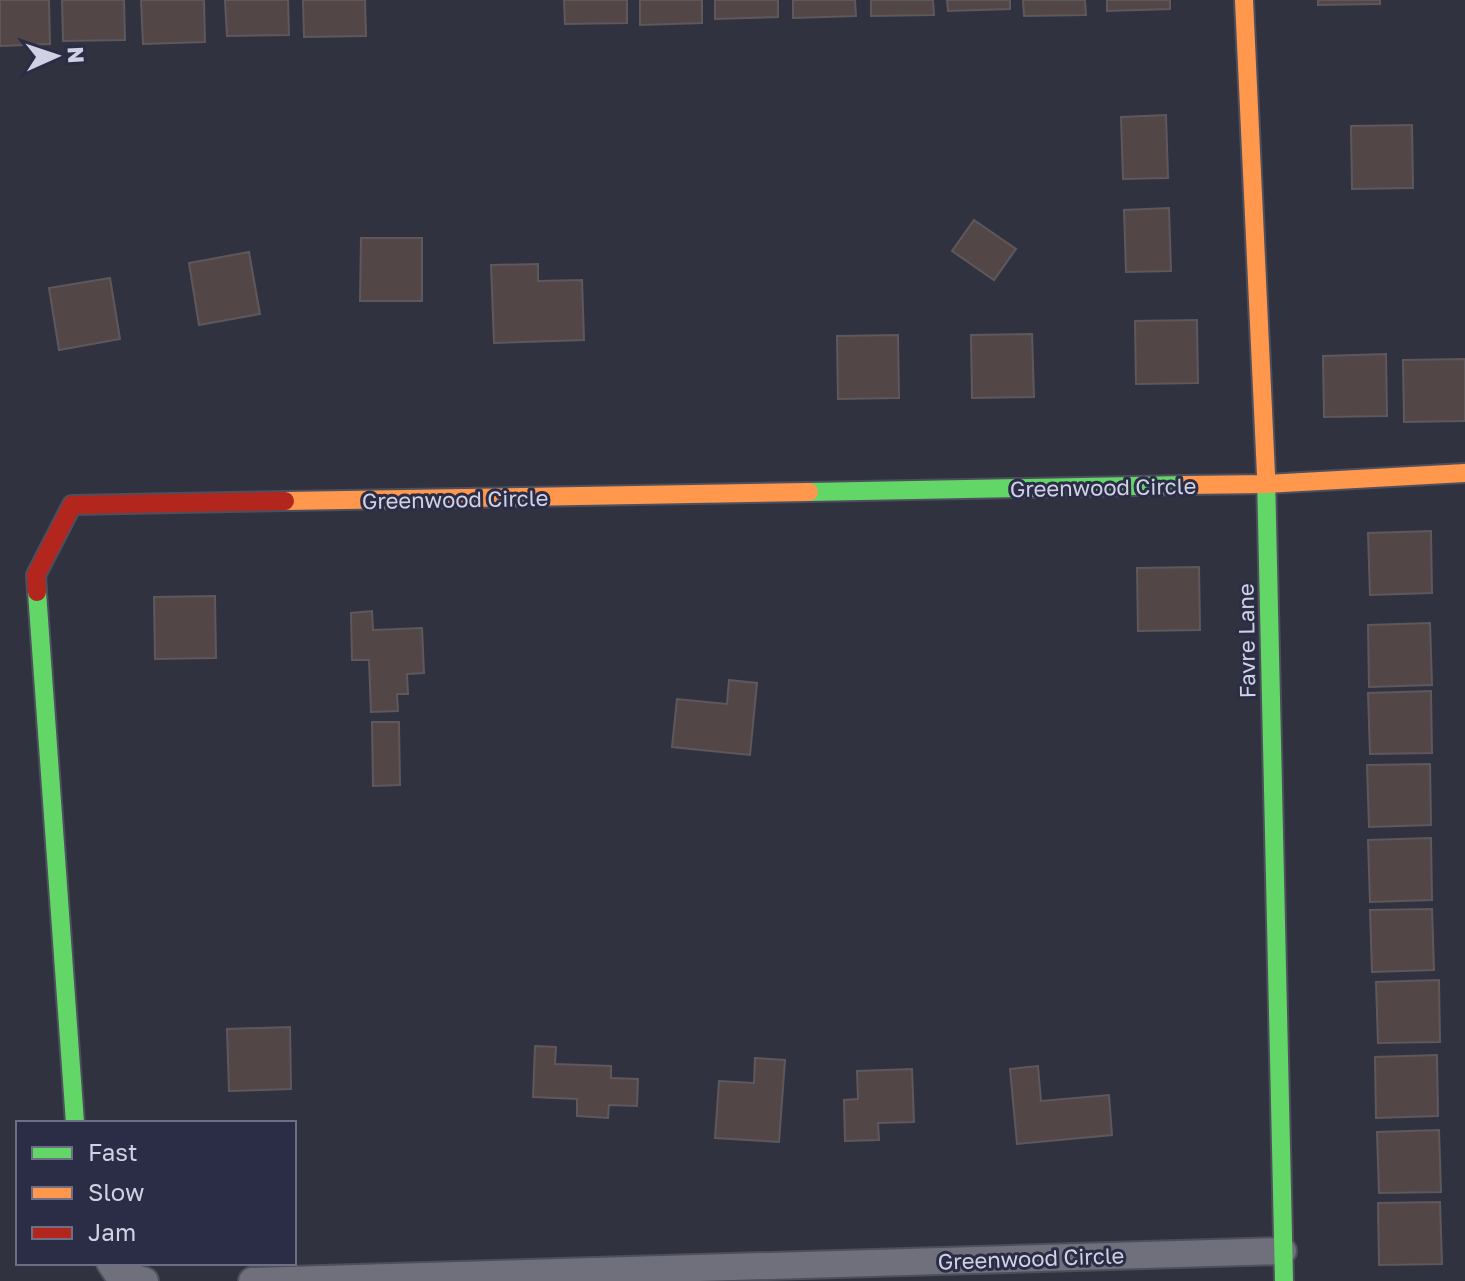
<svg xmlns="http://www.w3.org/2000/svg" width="1465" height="1281" viewBox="0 0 1465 1281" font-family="'Golos Text',sans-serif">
<rect width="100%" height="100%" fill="#313240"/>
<g fill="#524746" stroke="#5e585c" stroke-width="2">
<path d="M0,0H49L50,44L0,46Z"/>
<path d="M62,0H124L125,40L63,41Z"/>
<path d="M141,0H204L205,42L143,44Z"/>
<path d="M225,0H288L289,35L227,36Z"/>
<path d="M303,0H365L366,36L304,37Z"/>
<path d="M564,0H627V23L565,24Z"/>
<path d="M640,0H702V23L640,25Z"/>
<path d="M715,0H778V17L715,19Z"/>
<path d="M793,0H855L856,16L793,18Z"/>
<path d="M871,0H933L934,15L871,16Z"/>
<path d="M947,0H1010V9L948,11Z"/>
<path d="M1023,0H1085L1086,15L1024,16Z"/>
<path d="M1107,0H1170V9L1107,11Z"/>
<path d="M1318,0H1380V4L1318,5Z"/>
<path d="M1166,115L1168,178L1123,179L1121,117Z"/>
<path d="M1412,125L1413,188L1352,189L1351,126Z"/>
<path d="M1169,208L1171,271L1126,272L1124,210Z"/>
<path d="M974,220L1016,249L994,280L952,251Z"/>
<path d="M361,238H422V301H360Z"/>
<path d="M249,252L260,314L199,325L189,263Z"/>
<path d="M538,264V281L582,280L584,340L494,343L491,265Z"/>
<path d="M110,278L120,339L59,350L49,288Z"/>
<path d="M1197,320L1198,383L1136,384L1135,321Z"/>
<path d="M1032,334L1034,397L972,398L971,335Z"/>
<path d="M898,335L899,398L838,399L837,336Z"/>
<path d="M1386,354L1387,416L1324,417L1323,356Z"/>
<path d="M1465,359V421L1404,422L1403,360Z"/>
<path d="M1431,531L1432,593L1370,595L1368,533Z"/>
<path d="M1199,567L1200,630L1138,631L1137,568Z"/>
<path d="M215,596L216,658L155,659L154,597Z"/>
<path d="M372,611L373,630L422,628L424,673L407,674L408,694H397L398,711L371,712L369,660H352L351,613Z"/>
<path d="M1430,623L1432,685L1369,687L1368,625Z"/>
<path d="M729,680L757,683L750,755L672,747L677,699L727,704Z"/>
<path d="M1431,691L1432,753L1370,754L1368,693Z"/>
<path d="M372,722H399L400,785L373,786Z"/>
<path d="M1430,764L1431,825L1369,827L1367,765Z"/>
<path d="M1431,838L1432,900L1370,902L1368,840Z"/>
<path d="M1432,909L1434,970L1372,972L1370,910Z"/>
<path d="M1439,980L1440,1042L1378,1043L1376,982Z"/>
<path d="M290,1027L291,1089L229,1091L227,1029Z"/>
<path d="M535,1046L556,1047L555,1064L611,1066V1078L638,1079L637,1106L609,1105L608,1118L577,1116V1099L533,1097Z"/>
<path d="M1437,1055L1438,1116L1376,1118L1375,1057Z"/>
<path d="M755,1058L785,1060L779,1142L715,1138L719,1081L754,1083Z"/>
<path d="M1038,1066L1041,1101L1109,1095L1112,1135L1017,1144L1010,1069Z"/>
<path d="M912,1069L914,1122L878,1123L879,1140L845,1141L844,1100L858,1099L857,1071Z"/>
<path d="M1439,1130L1441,1192L1379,1193L1377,1132Z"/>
<path d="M1440,1202L1442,1264L1379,1265L1378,1203Z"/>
</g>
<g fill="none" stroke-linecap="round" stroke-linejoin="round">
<defs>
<g id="street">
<path d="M110,1263L116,1272L145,1281"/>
<path d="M252,1281L1283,1251"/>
</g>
<g id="fast">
<path d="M1266,475L1284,1281"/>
<path d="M809,492L1185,485"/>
<path d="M37,592L75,1123"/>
</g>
<g id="slow">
<path d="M1244,0L1266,475"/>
<path d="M1185,485L1266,484L1465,473"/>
<path d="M285,501L809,492"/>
</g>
<path id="jam" d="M37,592L36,575L72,505L285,501"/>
</defs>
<use href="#street" stroke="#4e4f5c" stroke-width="30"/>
<use href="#fast" stroke="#4e4f5c" stroke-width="22"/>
<use href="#slow" stroke="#4e4f5c" stroke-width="22"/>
<use href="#jam" stroke="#4e4f5c" stroke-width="22"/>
<use href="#street" stroke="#6f707c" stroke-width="26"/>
<use href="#fast" stroke="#63d668" stroke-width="18"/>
<use href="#slow" stroke="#ff974d" stroke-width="18"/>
<use href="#jam" stroke="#b3261e" stroke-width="18"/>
</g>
<g text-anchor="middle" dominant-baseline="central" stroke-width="6" stroke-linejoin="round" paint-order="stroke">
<g font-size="22" fill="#d0d2e3" stroke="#2b2d46">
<text transform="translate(1103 487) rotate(-1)">Greenwood Circle</text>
<text transform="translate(455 499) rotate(-1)">Greenwood Circle</text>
<text transform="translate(1246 641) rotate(-91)">Favre Lane</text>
<text transform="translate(1031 1258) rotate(-2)">Greenwood Circle</text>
</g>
</g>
<rect x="16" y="1121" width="280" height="144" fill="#2b2d46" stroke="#6d6f85" stroke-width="2"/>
<rect x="32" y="1147" width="40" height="12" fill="#63d668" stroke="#6d6f85" stroke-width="2"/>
<text x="88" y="1161" font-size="24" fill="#d0d2e3">Fast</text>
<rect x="32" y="1187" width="40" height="12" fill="#ff974d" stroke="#6d6f85" stroke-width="2"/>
<text x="88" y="1201" font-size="24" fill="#d0d2e3">Slow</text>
<rect x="32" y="1227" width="40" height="12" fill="#b3261e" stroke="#6d6f85" stroke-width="2"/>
<text x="88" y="1241" font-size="24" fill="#d0d2e3">Jam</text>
<g transform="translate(56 56) rotate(87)" stroke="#2b2d46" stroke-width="6" paint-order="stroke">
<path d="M0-6L14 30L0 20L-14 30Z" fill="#d0d2e3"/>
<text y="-12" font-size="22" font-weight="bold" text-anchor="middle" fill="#d0d2e3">N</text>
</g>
</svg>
